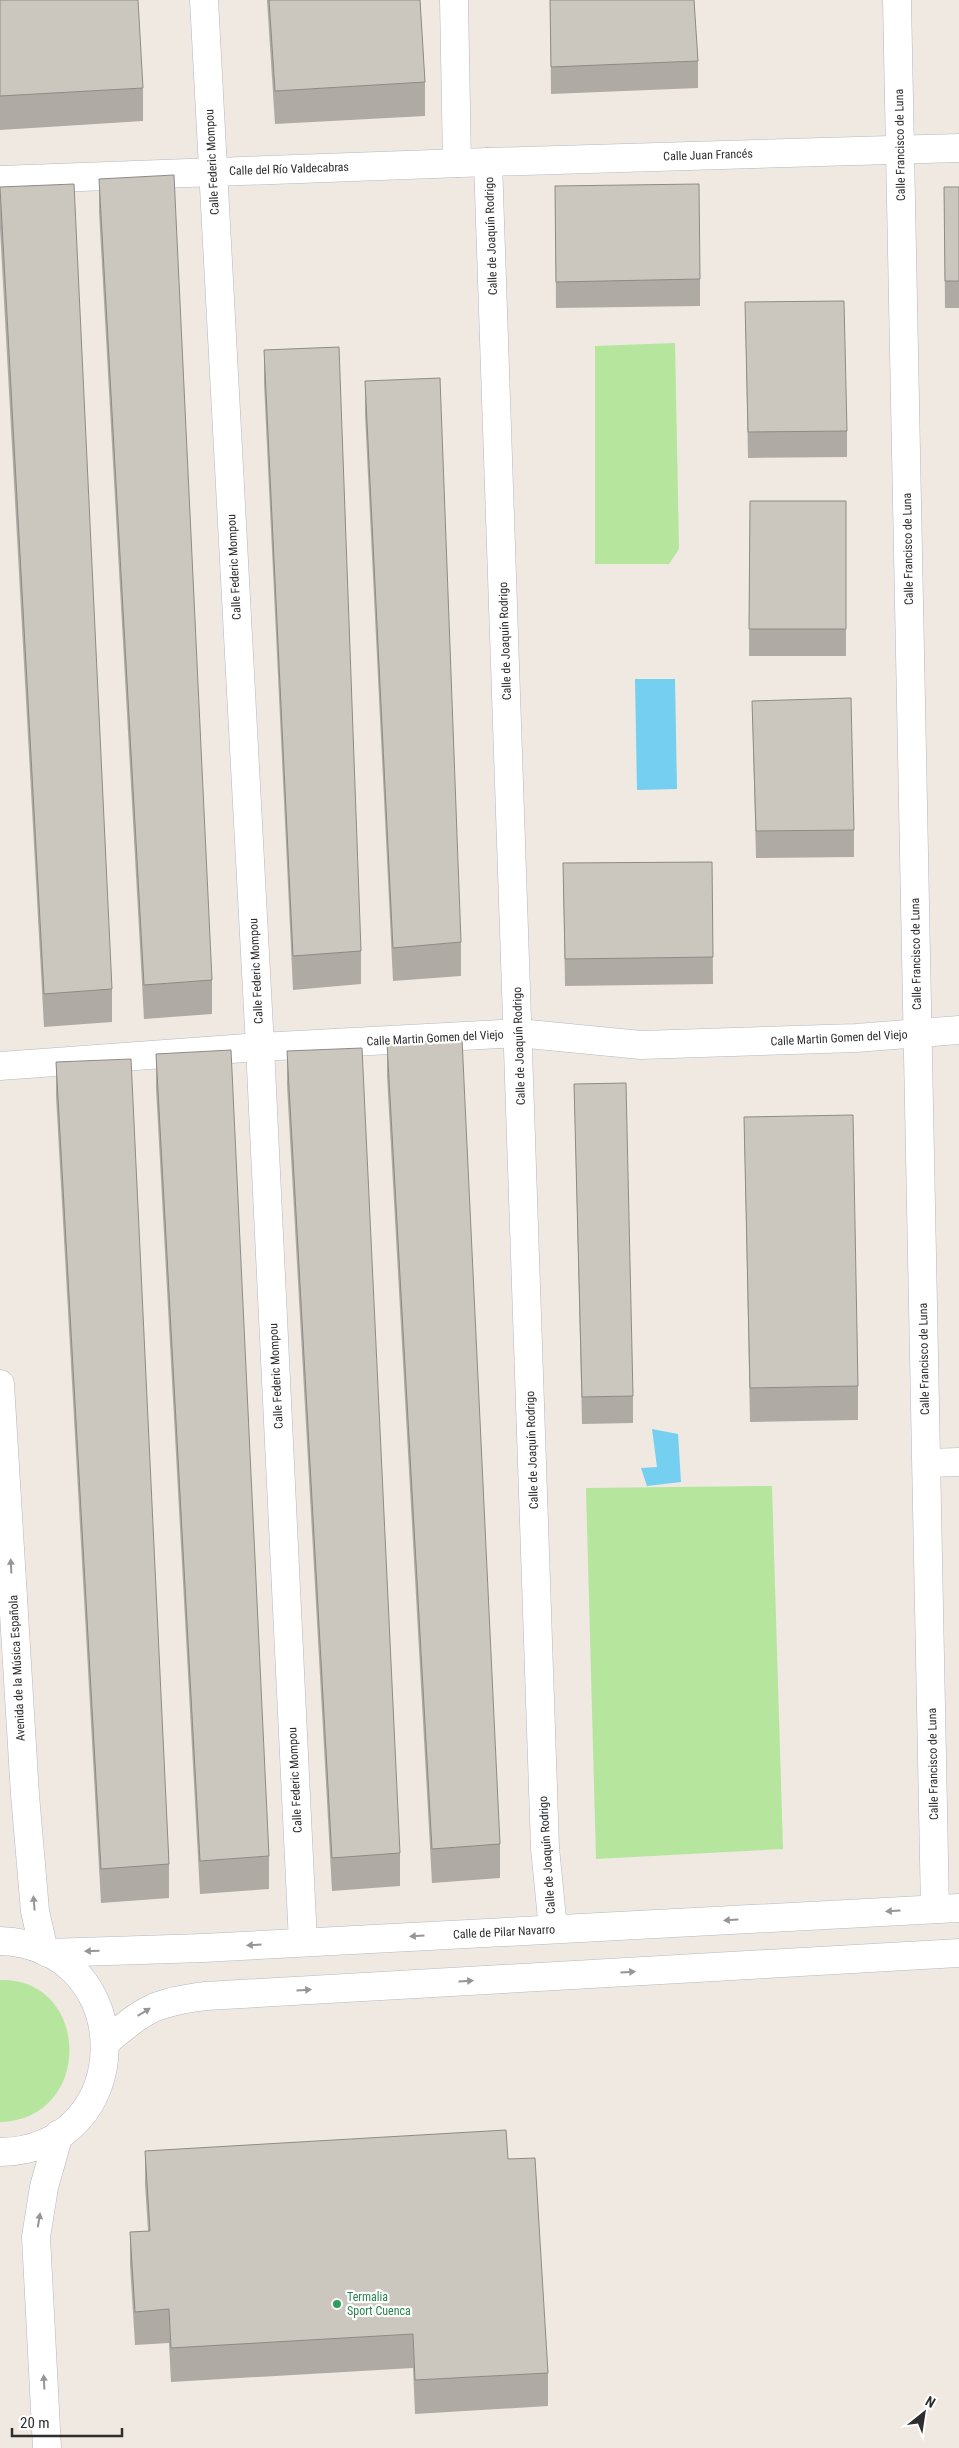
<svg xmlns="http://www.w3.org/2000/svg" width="959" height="2448" viewBox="0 0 959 2448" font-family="'Roboto Condensed',sans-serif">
<rect width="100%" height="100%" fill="#efe9e1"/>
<g fill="#b6e59e">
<path d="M675,343L679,549L669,564H595V346Z"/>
<path d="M772,1486L783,1849L596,1859L586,1488Z"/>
<path d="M0,1980C90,1977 95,2119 0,2122Z"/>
</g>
<g fill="#75cff0">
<path d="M635,679H675L677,789L637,790Z"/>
<path d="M652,1429L678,1434L681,1482L647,1486L641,1468L657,1467Z"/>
</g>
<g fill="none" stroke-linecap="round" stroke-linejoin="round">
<defs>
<g id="minor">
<path d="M204,0L260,1047L303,1942"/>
<path d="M454,0L457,163"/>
<path d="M897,0L935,1909"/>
<path d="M488,162L545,1848L553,1929"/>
<path d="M0,180L488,162L959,148"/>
<path d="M0,1066L260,1047L518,1033L641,1045L856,1038L959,1030"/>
<path d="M0,1384L25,1795L35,1911L44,1951"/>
<path d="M927,1463L959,1462"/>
<path d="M0,1941C140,1946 139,2150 0,2152"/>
<path d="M48,1953L203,1948L959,1908"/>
<path d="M106,2042C144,2009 156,2002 206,1996L959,1953"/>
<path d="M47,2448L36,2237L44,2187L59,2134"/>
</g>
</defs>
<use href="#minor" stroke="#b4b7c1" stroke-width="29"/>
<use href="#minor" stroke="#fff" stroke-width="28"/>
</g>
<g fill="#afaba4">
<path d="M0,0L143,88V121L0,130Z"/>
<path d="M267,0H420L425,82V116L275,124Z"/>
<path d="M550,0H694L698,61V88L551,94Z"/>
<path d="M99,179L212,980V1014L144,1019L99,212Z"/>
<path d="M555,186L700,279V306L556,308Z"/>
<path d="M0,187L112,989V1022L44,1027L0,229Z"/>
<path d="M944,187H959V308H945Z"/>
<path d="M745,302L847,431V457L748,458Z"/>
<path d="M264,350L361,951V984L293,990L264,384Z"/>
<path d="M365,381L461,942V976L393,981L365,415Z"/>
<path d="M750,501H846V656H749Z"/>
<path d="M752,701L854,830V857L756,858Z"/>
<path d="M712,862L713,984L565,986L563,863Z"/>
<path d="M387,1043L500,1844V1878L432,1883L387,1076Z"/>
<path d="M287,1051L400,1853V1886L332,1891L287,1085Z"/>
<path d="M156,1054L269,1856V1889L200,1894L156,1088Z"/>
<path d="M56,1062L169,1864V1898L101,1903L56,1096Z"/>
<path d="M574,1084L633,1396V1423L582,1424Z"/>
<path d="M744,1117L858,1386V1420L750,1422Z"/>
<path d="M145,2151L508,2159L548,2373V2406L415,2414L413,2368L171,2382L169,2343L135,2345L130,2265V2232L148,2231L145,2184Z"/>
</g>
<g fill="#cbc7bf" stroke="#8e8b86">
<path d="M0,0H138L143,88L0,96Z"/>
<path d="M269,0H420L425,82L275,91Z"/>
<path d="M550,0H694L698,61L551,67Z"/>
<path d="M174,175L212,980L144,985L99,179Z"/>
<path d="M74,184L112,989L44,994L0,187Z"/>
<path d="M699,184L700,279L556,282L555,186Z"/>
<path d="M944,187H959V281H945Z"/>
<path d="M844,301L847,431L748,432L745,302Z"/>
<path d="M339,347L361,951L293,956L264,350Z"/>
<path d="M440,378L461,942L393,948L365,381Z"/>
<path d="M750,501H846V629H749Z"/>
<path d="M851,698L854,830L756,831L752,701Z"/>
<path d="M712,862L713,957L565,959L563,863Z"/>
<path d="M462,1039L500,1844L432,1849L387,1043Z"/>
<path d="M362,1048L400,1853L332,1858L287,1051Z"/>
<path d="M231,1050L269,1856L200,1861L156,1054Z"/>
<path d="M131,1059L169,1864L101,1869L56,1062Z"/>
<path d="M626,1083L633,1396L582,1397L574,1084Z"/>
<path d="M853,1115L858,1386L750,1388L744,1117Z"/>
<path d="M506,2130L508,2159L535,2158L548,2373L415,2380L413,2334L171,2348L169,2309L135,2312L130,2232L150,2231L145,2151Z"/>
</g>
<defs><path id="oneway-solid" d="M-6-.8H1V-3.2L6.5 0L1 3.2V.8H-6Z" transform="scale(1.25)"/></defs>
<g fill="#969696">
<use href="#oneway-solid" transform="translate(11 1566) rotate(-93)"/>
<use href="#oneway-solid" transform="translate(34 1903) rotate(-95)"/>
<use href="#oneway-solid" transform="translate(893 1911) rotate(177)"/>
<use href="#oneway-solid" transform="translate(731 1920) rotate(177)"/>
<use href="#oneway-solid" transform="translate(417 1936) rotate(177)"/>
<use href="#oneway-solid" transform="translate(254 1945) rotate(177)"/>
<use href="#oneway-solid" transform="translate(92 1951) rotate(178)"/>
<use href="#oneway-solid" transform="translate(628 1972) rotate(-3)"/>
<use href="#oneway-solid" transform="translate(466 1981) rotate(-3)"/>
<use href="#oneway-solid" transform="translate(304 1990) rotate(-3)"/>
<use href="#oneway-solid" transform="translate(144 2012) rotate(-31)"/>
<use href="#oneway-solid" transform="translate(39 2220) rotate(-81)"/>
<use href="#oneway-solid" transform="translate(44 2382) rotate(-93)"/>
</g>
<circle fill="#2e9e5b" stroke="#fff" stroke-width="2" cx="337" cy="2304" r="5"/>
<g text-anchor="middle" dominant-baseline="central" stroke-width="4.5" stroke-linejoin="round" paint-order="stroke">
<g font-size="12" fill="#2e2e2e" stroke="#fff">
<text transform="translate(900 145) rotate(-91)">Calle Francisco de Luna</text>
<text transform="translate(708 155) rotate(-2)">Calle Juan Francés</text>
<text transform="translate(212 162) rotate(-93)">Calle Federic Mompou</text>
<text transform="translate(289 169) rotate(-2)">Calle del Río Valdecabras</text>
<text transform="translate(491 236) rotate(-92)">Calle de Joaquín Rodrigo</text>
<text transform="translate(908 549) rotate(-91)">Calle Francisco de Luna</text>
<text transform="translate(234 567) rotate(-93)">Calle Federic Mompou</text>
<text transform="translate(505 641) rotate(-92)">Calle de Joaquín Rodrigo</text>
<text transform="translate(916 954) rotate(-91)">Calle Francisco de Luna</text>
<text transform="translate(256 971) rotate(-93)">Calle Federic Mompou</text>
<text transform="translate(435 1038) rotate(-3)">Calle Martin Gomen del Viejo</text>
<text transform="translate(839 1038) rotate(-3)">Calle Martin Gomen del Viejo</text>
<text transform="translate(519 1046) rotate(-92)">Calle de Joaquín Rodrigo</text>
<text transform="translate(924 1359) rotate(-91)">Calle Francisco de Luna</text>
<text transform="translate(276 1376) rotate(-93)">Calle Federic Mompou</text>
<text transform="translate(532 1450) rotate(-92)">Calle de Joaquín Rodrigo</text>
<text transform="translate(17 1668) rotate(-93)">Avenida de la Música Española</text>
<text transform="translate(933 1764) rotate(-91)">Calle Francisco de Luna</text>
<text transform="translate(295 1780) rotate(-93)">Calle Federic Mompou</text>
<text transform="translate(547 1855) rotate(-94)">Calle de Joaquín Rodrigo</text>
<text transform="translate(504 1932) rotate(-3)">Calle de Pilar Navarro</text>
</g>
<g font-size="12" fill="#27864d" stroke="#fff" text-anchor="start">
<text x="347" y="2297">Termalia<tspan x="347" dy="14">Sport Cuenca</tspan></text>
</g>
</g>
<g transform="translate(924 2413) rotate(30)" stroke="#ffffff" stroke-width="4" paint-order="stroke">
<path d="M0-4L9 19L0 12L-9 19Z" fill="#2e2e2e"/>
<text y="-8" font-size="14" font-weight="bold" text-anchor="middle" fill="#2e2e2e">N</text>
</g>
<path d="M12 2428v8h110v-8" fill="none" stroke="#2e2e2e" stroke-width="2.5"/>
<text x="20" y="2428" font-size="15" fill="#2e2e2e" stroke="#ffffff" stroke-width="4" paint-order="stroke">20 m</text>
</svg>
